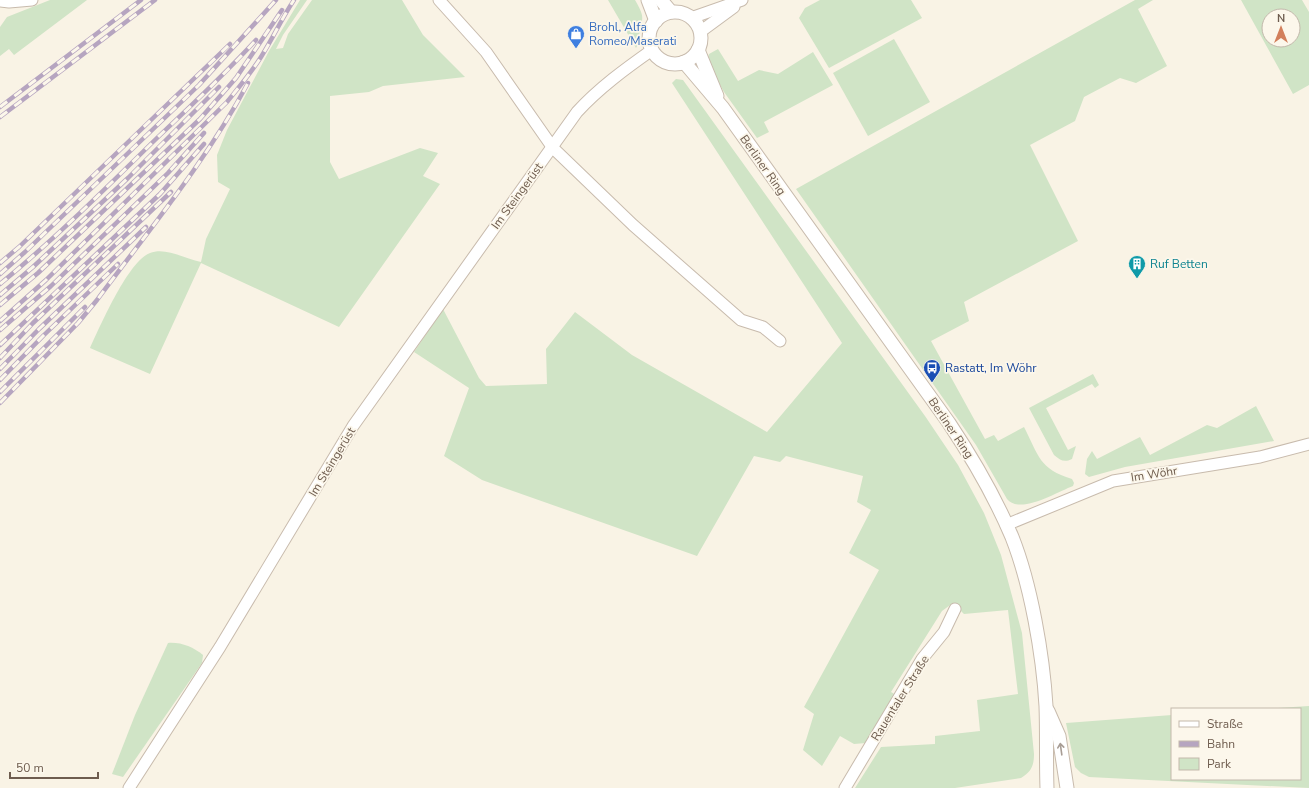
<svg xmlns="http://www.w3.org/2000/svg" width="1309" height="788" viewBox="0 0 1309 788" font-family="'Nunito Sans',sans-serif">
<rect width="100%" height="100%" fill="#f9f3e5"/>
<g fill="#d0e4c6" fill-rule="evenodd">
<path d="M50,0H87L14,55L9,49L0,56V27L7,17Z"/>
<path d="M300,0H307L283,35L276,49L283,48L288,34L312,0H402L423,35L465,77L383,86L369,92L330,96V162L339,179L420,148L438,153L423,176L440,184L339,327L201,263L150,374L90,348C100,327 128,261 150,253C166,247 186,259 201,262L206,239L230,189L218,182L217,155L227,130L269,51Z"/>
<path d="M608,0H635C646,19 642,17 639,36C639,41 639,43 636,48Z"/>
<path d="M820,0H911L922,18L829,68L799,18L805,8Z"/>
<path d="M1135,0H1153L1138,9L1167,66L1136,83L1120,78L1084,97L1075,121L1030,145L1078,241L964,302L969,321L931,341L985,439L994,435L998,441L1024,427C1039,456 1039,469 1072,479L1074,483L1073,486C1057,492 1020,515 1007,499L976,445L796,189Z"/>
<path d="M1241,0H1302L1309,12V85L1293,94ZM1269,16H1293V40H1269Z"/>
<path d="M894,39L930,102L868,136L833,73Z"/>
<path d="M718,49L738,81L759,70L778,74L813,52L833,85L764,122L769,132L757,138L724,92L707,61L709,54Z"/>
<path d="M676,79L683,80L925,416L958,465L984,513L1001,555L1022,633L1034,754C1034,766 1031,772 1021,778L955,788H855L881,747L935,744V736L980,731L977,700L1018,694L1008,610L964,614L953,603L942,611L891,692L896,695L866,743L854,744L840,736L822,766L803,750L814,714L804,707L879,570L849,553L871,510L857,502L863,476L786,456L780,462L754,456L697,556L482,480L444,456L469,388L414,352L443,309L479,378L486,386L547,384L546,349L575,312L632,355L767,432L842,343L672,83Z"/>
<path d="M1093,374L1099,385L1095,388L1092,384L1046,408L1068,450L1076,446L1072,459C1064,463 1060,460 1054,455L1029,408Z"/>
<path d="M1256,406L1274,441L1125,467L1089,477L1085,474L1087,459L1092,451L1097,459L1140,437L1150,455L1207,425L1217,428Z"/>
<path d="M168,643C181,642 193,647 203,655L202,663L123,777L112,774L135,715Z"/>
<path d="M1309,706V788L1089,777L1081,773L1075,767L1066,723L1172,715V779H1300V709H1262Z"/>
</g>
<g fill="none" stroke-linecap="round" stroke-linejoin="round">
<defs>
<g id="minor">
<path d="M439,0L486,52L553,148L633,225L741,320L763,327L780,341"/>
<path d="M0,1L9,2L32,0"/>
<path d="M691,18L742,0"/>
<path d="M700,32L734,7"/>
<path d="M1006,525L1113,481L1260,457L1309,444"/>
<path d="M129,788L220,647L353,426L577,112C599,88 625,69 652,50"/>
<path d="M845,788L922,659L944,632L955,609"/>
</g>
<g id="tertiary">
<path d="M648,0L656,21"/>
<path d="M661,0L671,12"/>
<circle cx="675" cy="38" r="26"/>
<path d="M698,50L717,96"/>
<path d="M684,62L723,108L949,423C973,459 995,497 1012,537C1031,585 1043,655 1046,706C1047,733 1046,761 1047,788"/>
<path d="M1048,711L1059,736L1067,788"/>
</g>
</defs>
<use href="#minor" stroke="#c8bbad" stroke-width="13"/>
<use href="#tertiary" stroke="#c8bbad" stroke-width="15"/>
<use href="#minor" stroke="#fff" stroke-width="11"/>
<use href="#tertiary" stroke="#fff" stroke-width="13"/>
<defs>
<g id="rail">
<path d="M0,107L141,0"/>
<path d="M0,117L155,0"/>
<path d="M0,263L19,247L230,44"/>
<path d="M0,274L25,252L199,85L276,0"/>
<path d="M0,284C55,239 106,188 157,138C191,106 225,74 256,40"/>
<path d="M0,295L33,267L128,178L219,87"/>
<path d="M0,305L38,273L200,119L236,78L282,10"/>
<path d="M0,321L46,280L227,102C239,87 251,73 261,57C273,38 282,18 294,0"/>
<path d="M0,330L51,286L168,173L204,133"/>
<path d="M0,345L160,194L204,144"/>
<path d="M0,358L33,323L171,192"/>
<path d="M0,369L39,329L146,227"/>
<path d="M0,380L44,335L118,264"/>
<path d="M0,392L85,307"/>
<path d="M0,403L78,323L97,300C149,230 207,160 248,83"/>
</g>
</defs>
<use href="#rail" stroke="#b6a5c0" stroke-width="4.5"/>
<use href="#rail" stroke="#fcf7eb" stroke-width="3" stroke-dasharray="9" stroke-linecap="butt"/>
</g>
<defs><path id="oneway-shaft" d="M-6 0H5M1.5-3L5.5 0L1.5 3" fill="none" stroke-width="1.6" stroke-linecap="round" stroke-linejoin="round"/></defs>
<use stroke="#a89d95" href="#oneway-shaft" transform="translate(1061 749) rotate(-98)"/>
<defs>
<symbol id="shop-pin" viewBox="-11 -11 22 30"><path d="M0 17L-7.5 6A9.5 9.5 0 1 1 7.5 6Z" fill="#3f7fe0" stroke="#fcf7eb"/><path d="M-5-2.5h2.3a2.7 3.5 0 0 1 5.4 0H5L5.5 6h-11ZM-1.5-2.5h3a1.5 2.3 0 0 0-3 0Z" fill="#fff"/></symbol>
<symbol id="building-pin" viewBox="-11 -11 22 30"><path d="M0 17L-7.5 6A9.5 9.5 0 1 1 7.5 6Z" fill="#0f9aa8" stroke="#fcf7eb"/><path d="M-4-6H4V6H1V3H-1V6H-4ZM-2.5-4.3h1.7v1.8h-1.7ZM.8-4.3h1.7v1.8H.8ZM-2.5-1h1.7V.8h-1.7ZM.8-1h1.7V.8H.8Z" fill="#fff"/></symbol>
<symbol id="bus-pin" viewBox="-11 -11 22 30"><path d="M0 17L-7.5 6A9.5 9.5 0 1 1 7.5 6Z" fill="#1a4fb4" stroke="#fcf7eb"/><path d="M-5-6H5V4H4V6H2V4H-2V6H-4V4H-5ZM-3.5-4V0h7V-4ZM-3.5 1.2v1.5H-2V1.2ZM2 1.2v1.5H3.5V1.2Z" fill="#fff"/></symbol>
</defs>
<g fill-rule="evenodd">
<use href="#shop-pin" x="566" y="24" width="20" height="27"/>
<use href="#building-pin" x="1127" y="254" width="20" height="27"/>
<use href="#bus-pin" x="922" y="358" width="20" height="27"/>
</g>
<g text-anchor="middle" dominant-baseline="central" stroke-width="3.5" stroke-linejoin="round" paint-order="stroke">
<g font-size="12" fill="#366cbe" stroke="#fcf7eb" text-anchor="start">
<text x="589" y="27">Brohl, Alfa<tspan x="589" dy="14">Romeo/Maserati</tspan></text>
</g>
<g font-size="12" fill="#6e5c4e" stroke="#fcf7eb">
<text transform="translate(763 165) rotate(55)">Berliner Ring</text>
<text transform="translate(517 196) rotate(-54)">Im Steingerüst</text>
<text transform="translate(951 428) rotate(56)">Berliner Ring</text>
<text transform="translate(332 462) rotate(-59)">Im Steingerüst</text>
<text transform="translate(1154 474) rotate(-9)">Im Wöhr</text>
<text transform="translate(900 698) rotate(-58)">Rauentaler Straße</text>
</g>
<g font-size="12" fill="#0d838f" stroke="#fcf7eb" text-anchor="start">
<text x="1150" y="264">Ruf Betten</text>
</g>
<g font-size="12" fill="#164399" stroke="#fcf7eb" text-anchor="start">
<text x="945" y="368">Rastatt, Im Wöhr</text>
</g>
</g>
<rect x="1171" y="708" width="130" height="72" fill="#fcf7eb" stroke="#c3b9ac"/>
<rect x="1179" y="721" width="20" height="6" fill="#ffffff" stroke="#c3b9ac"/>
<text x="1207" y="728" font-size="12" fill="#6e5c4e">Straße</text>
<rect x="1179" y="741" width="20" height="6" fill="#b6a5c0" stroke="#c3b9ac"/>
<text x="1207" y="748" font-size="12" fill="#6e5c4e">Bahn</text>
<rect x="1179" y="758" width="20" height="12" fill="#d0e4c6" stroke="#c3b9ac"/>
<text x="1207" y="768" font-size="12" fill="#6e5c4e">Park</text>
<g transform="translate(1281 28)"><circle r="19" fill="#fcf7eb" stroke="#c3b9ac"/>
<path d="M0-3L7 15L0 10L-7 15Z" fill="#d27f5b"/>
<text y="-6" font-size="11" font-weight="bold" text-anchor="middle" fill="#6e5c4e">N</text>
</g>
<path d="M10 772v6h88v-6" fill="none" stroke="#6e5c4e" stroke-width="2"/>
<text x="16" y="772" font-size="12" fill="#6e5c4e" stroke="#fcf7eb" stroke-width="3" paint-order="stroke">50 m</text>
</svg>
